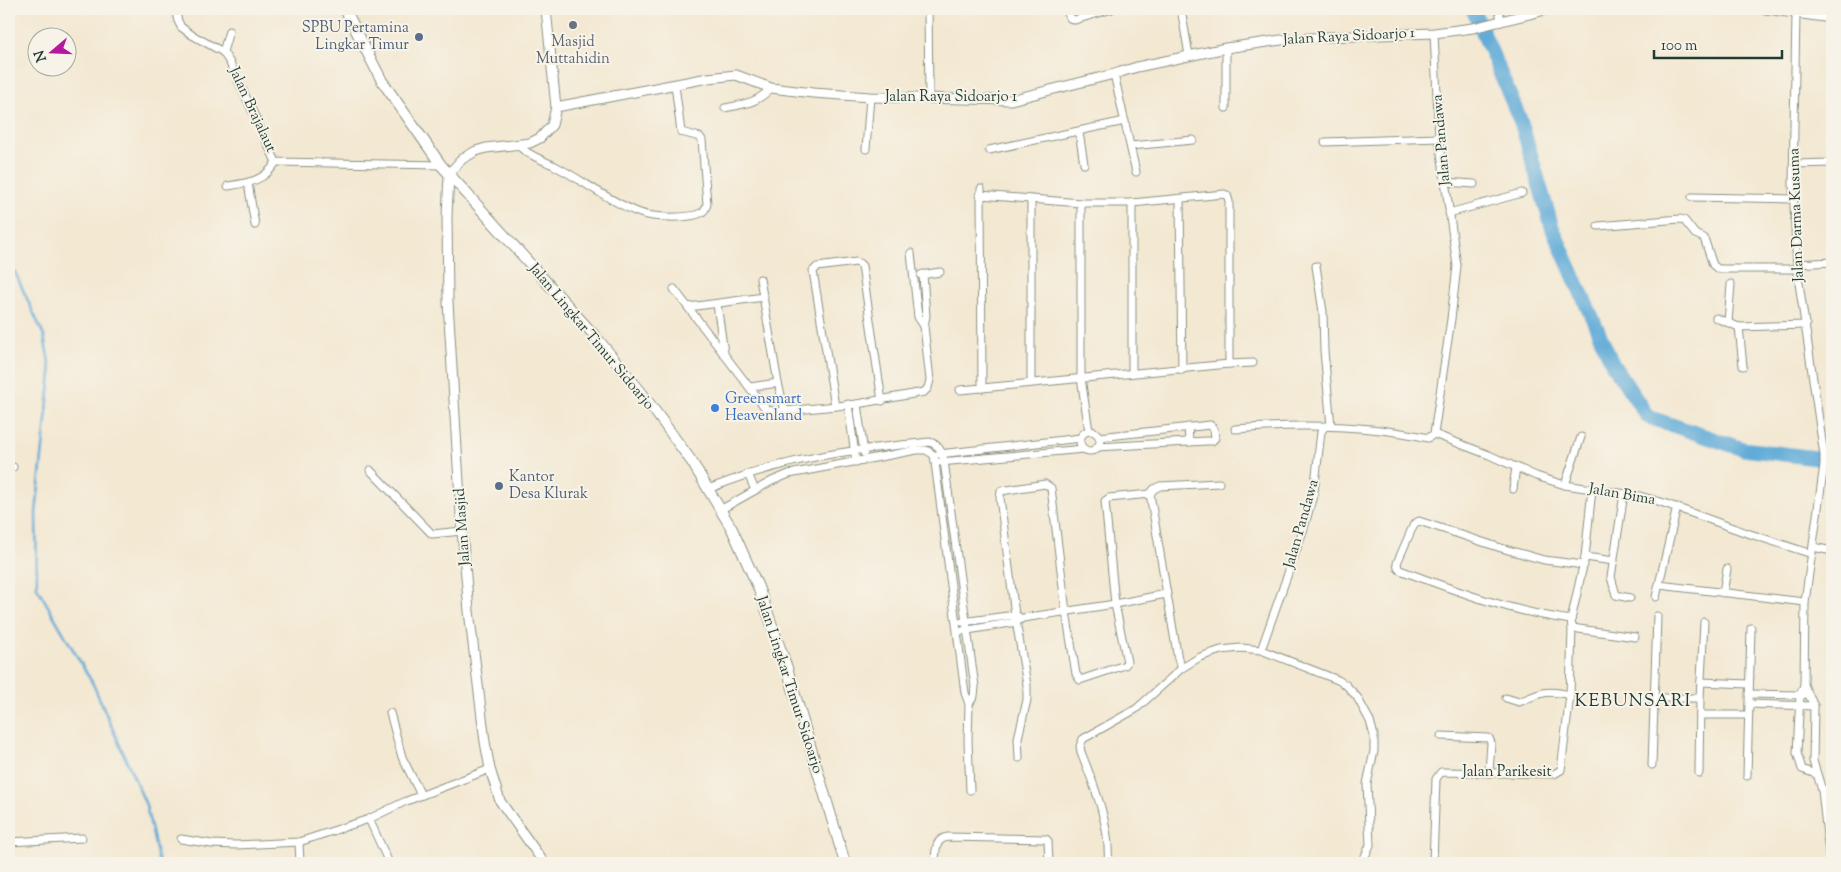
<svg xmlns="http://www.w3.org/2000/svg" width="1841" height="872" viewBox="0 0 1841 872" font-family="'Sorts Mill Goudy',serif">
<rect width="100%" height="100%" fill="#f7f3e8"/>
<filter id="ink" filterUnits="userSpaceOnUse"><feTurbulence type="fractalNoise" baseFrequency=".02" numOctaves="2"/><feDisplacementMap in="SourceGraphic" scale="10" xChannelSelector="R" yChannelSelector="G"/><feConvolveMatrix kernelMatrix="1 2 1 2 8 2 1 2 1" color-interpolation-filters="sRGB"/></filter>
<filter id="wash" filterUnits="userSpaceOnUse"><feTurbulence type="fractalNoise" baseFrequency=".0096" numOctaves="4" result="noise"/><feDisplacementMap in="SourceGraphic" scale="20" xChannelSelector="R" yChannelSelector="G"/><feGaussianBlur stdDeviation="1.12" result="paint"/><feColorMatrix in="noise" values="0 0 0 0 0 0 0 0 0 0 0 0 0 0 0 0 0 1.4 0 .05"/><feComposite in="paint" operator="in"/></filter>
<g filter="url(#wash)">
<rect width="100%" height="100%" fill="#f3e8d2"/>
<g fill="none" stroke-linecap="round" stroke-linejoin="round">
<path stroke="#60abd8" stroke-width="2.5" d="M9,259L44,336L51,373L36,513L37,587L93,684L146,805L159,863"/>
<path stroke="#60abd8" stroke-width="15" d="M1473,9L1521,122L1552,227L1613,365L1648,417L1743,449L1832,460"/>
</g>
</g>
<g filter="url(#ink)">
<g fill="none" stroke-linecap="round" stroke-linejoin="round">
<defs>
<g id="minor">
<path d="M175,9L178,21L181,27L192,35L223,52L230,63L276,162L441,165"/>
<path d="M928,9L929,99"/>
<path d="M1066,9L1070,18L1075,20L1112,9"/>
<path d="M1181,9L1189,55"/>
<path d="M1499,9L1501,22"/>
<path d="M1796,14L1793,184L1797,269L1824,455V465L1805,602L1804,685L1800,695L1797,753L1802,769L1816,774"/>
<path d="M223,52L229,31"/>
<path d="M1114,74L1136,172"/>
<path d="M725,108C745,104 757,103 771,88"/>
<path d="M1226,108V48"/>
<path d="M1079,132L1084,164"/>
<path d="M1325,142L1439,138"/>
<path d="M519,146C529,156 543,160 555,166C584,181 610,202 640,213C653,218 688,219 701,213C705,211 706,208 707,204L702,140L700,137L681,132L675,85"/>
<path d="M1131,146L1193,140"/>
<path d="M866,149L870,97"/>
<path d="M989,150L1125,121"/>
<path d="M1794,164L1832,163"/>
<path d="M1445,182L1474,184"/>
<path d="M248,183L255,225"/>
<path d="M228,186C248,183 265,181 276,162"/>
<path d="M980,195L1081,203H1132L1224,194L1227,195L1229,201V364L982,388"/>
<path d="M1692,197L1793,199"/>
<path d="M1031,199V383"/>
<path d="M1180,199L1182,370"/>
<path d="M1081,203V378L1089,431"/>
<path d="M1132,203V373"/>
<path d="M1449,213L1522,193"/>
<path d="M1598,226L1680,219L1684,220L1695,234L1704,238L1713,265L1718,269H1797"/>
<path d="M911,253L918,317L924,326"/>
<path d="M1797,264L1832,262"/>
<path d="M1316,266L1323,312L1324,351L1331,426"/>
<path d="M921,275L940,272"/>
<path d="M760,279L778,383L785,411"/>
<path d="M674,289L766,409L775,412L857,404L924,392L928,388L930,380L924,326L926,316L923,274"/>
<path d="M717,304L724,353"/>
<path d="M689,307L764,297"/>
<path d="M1716,318L1739,327L1806,325"/>
<path d="M1728,322L1731,284"/>
<path d="M1739,327L1743,366"/>
<path d="M1229,364L1253,363"/>
<path d="M750,387L778,383"/>
<path d="M960,390L982,388L981,189"/>
<path d="M848,404L856,462"/>
<path d="M857,404L864,453"/>
<path d="M835,406L813,271L817,267L856,262L859,263L862,266L882,401"/>
<path d="M1188,427L1189,442"/>
<path d="M1235,429C1299,424 1365,424 1428,438L1434,434L1451,319L1457,266L1439,138L1434,33"/>
<circle cx="1090" cy="441" r="10"/>
<path d="M1434,434L1489,455L1536,476L1565,485L1640,496L1661,502L1744,532L1812,554"/>
<path d="M1097,447L1207,441H1212L1215,438L1214,429L1210,425L1099,437"/>
<path d="M939,454L1081,438"/>
<path d="M940,462L1084,449"/>
<path d="M9,467H13"/>
<path d="M370,470L432,534L462,531"/>
<path d="M748,474L755,490"/>
<path d="M1565,485L1581,437"/>
<path d="M708,489C734,479 759,470 785,464C831,452 881,447 929,442C939,444 942,452 944,461L975,687L974,696L969,704"/>
<path d="M1513,489L1516,467"/>
<path d="M1624,494L1611,577L1616,595L1630,598"/>
<path d="M720,510L772,481L789,474L917,450H926L934,455L965,693L969,704L968,741L970,790"/>
<path d="M1813,547L1832,551"/>
<path d="M1585,557L1614,561"/>
<path d="M1659,585L1805,602"/>
<path d="M1723,593L1727,569"/>
<path d="M1656,597L1677,507"/>
<path d="M1571,620C1512,612 1456,591 1400,570L1398,568L1397,563L1414,524L1419,521L1501,548L1544,560L1584,565"/>
<path d="M962,622L1015,615L1018,616"/>
<path d="M1572,628L1635,637"/>
<path d="M962,631L1016,622L1023,618L1115,604L1166,594"/>
<path d="M1261,650L1304,528L1314,492L1321,432L1325,426"/>
<path d="M1182,668L1178,659L1150,494L1154,489L1160,486L1219,483"/>
<path d="M1701,682L1749,684"/>
<path d="M1804,685L1814,706L1813,761L1822,790L1830,863"/>
<path d="M1749,694L1803,695"/>
<path d="M1506,698L1519,702C1541,693 1546,689 1570,695"/>
<path d="M1654,698H1700"/>
<path d="M1749,704L1814,706"/>
<path d="M390,713L402,757L421,795"/>
<path d="M1700,715H1748"/>
<path d="M1441,736L1489,738L1491,743L1489,773"/>
<path d="M1019,758L1018,738L1027,700V685L1015,615L1000,498L1001,491L1045,484L1051,488L1066,612L1076,674L1080,680L1125,665L1127,662L1115,604L1105,501L1109,498L1150,494"/>
<path d="M1652,765L1657,616"/>
<path d="M1699,773L1700,698L1704,622"/>
<path d="M1747,776L1751,628"/>
<path d="M1822,790H1832"/>
<path d="M369,819L389,863"/>
<path d="M181,839L212,844L237,845L299,842L369,819L404,802L490,769"/>
<path d="M9,842L82,838"/>
<path d="M299,842L300,863"/>
<path d="M935,863C936,852 934,839 948,837L1046,839L1048,841L1049,863"/>
<path d="M1108,863C1111,826 1094,785 1081,752L1080,746L1083,739L1136,709L1182,668L1200,657L1221,650L1241,648L1261,650L1338,680L1346,685L1357,697L1370,721L1374,736V751L1367,784L1370,845L1362,863"/>
<path d="M1433,863L1436,779L1441,772L1554,774L1561,770L1570,695L1572,628L1571,620L1585,557L1592,489"/>
</g>
<g id="tertiary">
<path d="M1765,9L1832,18"/>
<path d="M556,107L708,78L736,75L771,88L813,93L870,97L1011,100L1114,74L1137,67L1226,48L1281,40L1326,37L1434,33L1473,28L1549,9"/>
<path d="M544,863L500,801L490,769L485,742L469,611L462,531L448,302L447,216L449,174L462,159L476,151L486,148L530,143L540,138L552,125L556,107L546,9"/>
</g>
<path id="secondary" d="M345,9L382,81L441,165L595,336L641,392L692,462L708,489L732,529L758,587L768,614L787,668L845,863"/>
</defs>
<use href="#minor" stroke="#899283" stroke-width="9"/>
<use href="#tertiary" stroke="#899283" stroke-width="11"/>
<use href="#secondary" stroke="#899283" stroke-width="12"/>
<use href="#minor" stroke="#fff" stroke-width="7"/>
<use href="#tertiary" stroke="#fff" stroke-width="9"/>
<use href="#secondary" stroke="#fff" stroke-width="10"/>
</g>
</g>
<circle fill="#6b7280" stroke="#f7f3e8" stroke-width="2" cx="573" cy="25" r="5"/>
<g fill="#5c6f8a" stroke="#f7f3e8" stroke-width="2">
<circle cx="419" cy="37" r="5"/>
<circle cx="499" cy="486" r="5"/>
</g>
<circle fill="#3f7fe0" stroke="#f7f3e8" stroke-width="2" cx="715" cy="408" r="5"/>
<g text-anchor="middle" dominant-baseline="central" stroke-width="4" stroke-linejoin="round" paint-order="stroke">
<g font-size="15" fill="#4e5e75" stroke="#f7f3e8" text-anchor="end">
<text x="409" y="28">SPBU Pertamina<tspan x="409" dy="17">Lingkar Timur</tspan></text>
<text x="509" y="477" text-anchor="start">Kantor<tspan x="509" dy="17">Desa Klurak</tspan></text>
</g>
<g font-size="15" fill="#1f3d34" stroke="#f7f3e8">
<text transform="translate(1349 37) rotate(-3)">Jalan Raya Sidoarjo 1</text>
<text x="951" y="97">Jalan Raya Sidoarjo 1</text>
<text transform="translate(252 110) rotate(65)">Jalan Brajalaut</text>
<text transform="translate(1442 140) rotate(-95)">Jalan Pandawa</text>
<text transform="translate(1797 215) rotate(-92)">Jalan Darma Kusuma</text>
<text transform="translate(591 337) rotate(50)">Jalan Lingkar Timur Sidoarjo</text>
<text transform="translate(1622 495) rotate(10)">Jalan Bima</text>
<text transform="translate(1302 524) rotate(-74)">Jalan Pandawa</text>
<text transform="translate(463 527) rotate(-94)">Jalan Masjid</text>
<text transform="translate(789 685) rotate(72)">Jalan Lingkar Timur Sidoarjo</text>
<text x="1507" y="772">Jalan Parikesit</text>
</g>
<g font-size="15" fill="#5b616d" stroke="#f7f3e8">
<text x="573" y="42">Masjid<tspan x="573" dy="17">Muttahidin</tspan></text>
</g>
<g font-size="15" fill="#366cbe" stroke="#f7f3e8" text-anchor="start">
<text x="725" y="399">Greensmart<tspan x="725" dy="17">Heavenland</tspan></text>
</g>
<g font-size="18" letter-spacing="1" fill="#1f3d34" stroke="#f7f3e8">
<text x="1633" y="702">KEBUNSARI</text>
</g>
</g>
<rect width="1841" height="872" fill="none" stroke="#f7f3e8" stroke-width="30"/>
<g transform="translate(52 52) rotate(251)"><circle r="24" fill="#f7f3e8" stroke="#a1aaa0"/>
<path d="M0-4L9 19L0 12L-9 19Z" fill="#b5179e"/>
<text y="-8" font-size="14" font-weight="bold" text-anchor="middle" fill="#1f3d34">N</text>
</g>
<path d="M1654 50v8h128v-8" fill="none" stroke="#1f3d34" stroke-width="2.5"/>
<text x="1661" y="50" font-size="15" fill="#1f3d34" stroke="#f7f3e8" stroke-width="4" paint-order="stroke">100 m</text>
</svg>
